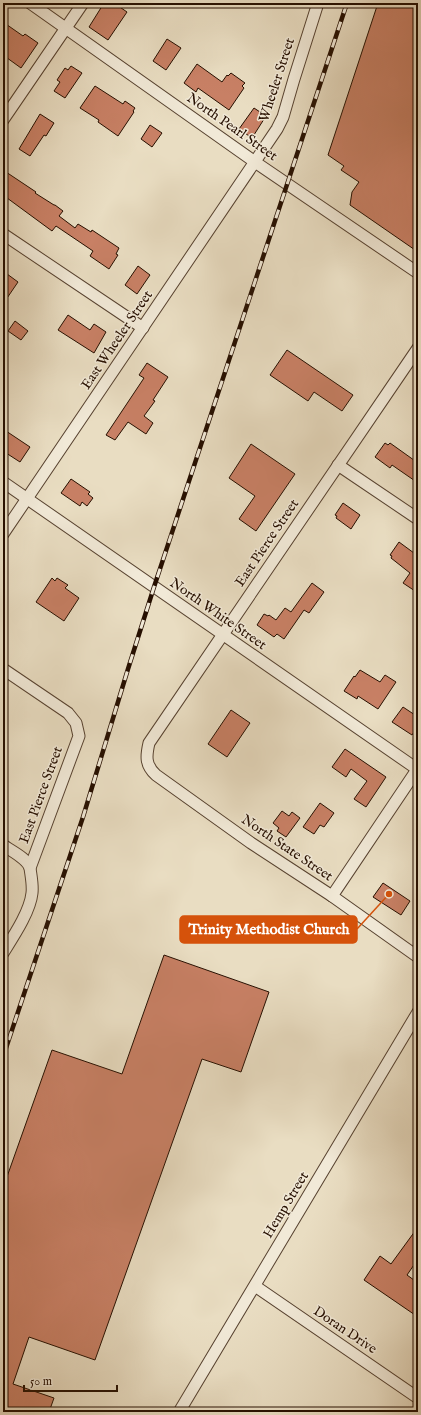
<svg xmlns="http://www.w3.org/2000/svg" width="421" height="1415" viewBox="0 0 421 1415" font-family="'IM FELL English',serif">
<rect width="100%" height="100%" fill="#e9ddc2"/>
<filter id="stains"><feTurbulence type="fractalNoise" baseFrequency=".005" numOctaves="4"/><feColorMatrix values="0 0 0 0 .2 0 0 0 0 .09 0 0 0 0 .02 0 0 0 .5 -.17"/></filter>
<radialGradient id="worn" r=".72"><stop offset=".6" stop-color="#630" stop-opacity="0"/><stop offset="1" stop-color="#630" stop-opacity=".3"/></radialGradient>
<g fill="#c88065" stroke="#260f00">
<path d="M104,3H114L127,12L108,40L89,27Z"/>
<path d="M378,3H418V252L350,205L352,192L359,182L341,170L344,166L328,155Z"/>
<path d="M3,22L23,36L25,34L38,43L21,68L3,55Z"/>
<path d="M167,39L181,48L166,70L153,61Z"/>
<path d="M197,64L222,82L227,75L228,76L231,73L245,83L242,86L244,88L229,110L198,88L196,92L184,83Z"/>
<path d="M71,66L82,73L65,98L54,91L60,82L57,80L65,68L68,70Z"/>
<path d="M95,86L123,104L125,101L135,108L133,111L134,112L118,136L98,122L99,120L80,108Z"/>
<path d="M254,108L266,116L252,138L239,129Z"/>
<path d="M40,114L54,123L46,136L44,135L30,156L19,149Z"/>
<path d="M150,125L162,133L152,147L141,139Z"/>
<path d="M3,170L36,192L35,193L54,205H55L63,211L59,216L75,228L78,224L91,232L92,230L119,248L116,254L118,255L109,269L90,256L93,251L56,226L52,231L3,195Z"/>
<path d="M138,266L150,275L137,294L125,285Z"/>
<path d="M3,271L18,282L3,304Z"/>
<path d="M68,315L90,330L94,324L106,332L94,353L58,330Z"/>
<path d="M15,321L28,331L21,340L8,331Z"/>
<path d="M287,350L353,395L342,411L314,392L308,401L270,375Z"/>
<path d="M147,363L168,377L153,400L155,401L144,416L153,423L146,434L128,422L115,440L106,435L144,378L139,375Z"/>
<path d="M3,429L30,447L20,462L3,451Z"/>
<path d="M385,443L388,445L390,443L418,463V483L392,465L390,468L375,457Z"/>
<path d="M251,444L295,474L256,531L239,519L255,496L229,478Z"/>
<path d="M71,479L90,492L88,494L93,498L87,506L82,502L80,506L61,493Z"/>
<path d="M343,503L360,515L351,529L336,518L337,516L335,515Z"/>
<path d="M399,542L418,556V593L403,583L410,573L391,558L392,556L390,555Z"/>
<path d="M52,578L55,581L57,578L68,585L65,588L79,598L64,621L36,602Z"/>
<path d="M312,583L324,592L309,613L304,610L284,639L277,634L274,637L257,625L264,614L268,616L269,615L276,620L285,608L291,612Z"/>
<path d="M360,670L380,682L385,675L396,682L378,709L358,696L357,699L344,691L354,676L355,677Z"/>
<path d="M403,707L418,717V726L412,735L392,722Z"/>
<path d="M231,710L250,723L227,757L208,744Z"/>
<path d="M345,749L386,777L366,807L354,799L367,781L351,769L346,777L332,767Z"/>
<path d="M320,803L334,813L324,827L320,825L314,834L303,827Z"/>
<path d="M282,811L289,816L292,812L300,818L286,837L277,831L279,828L273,823Z"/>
<path d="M383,883L410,901L401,915L373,897Z"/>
<path d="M164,955L269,992L241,1072L202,1059L95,1360L29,1337L13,1384L54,1398L49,1412H3V1188L52,1050L122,1074Z"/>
<path d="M418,1227V1259L407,1275L418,1283V1317L364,1280L380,1256L391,1264Z"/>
</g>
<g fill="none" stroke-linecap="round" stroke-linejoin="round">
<defs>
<g id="street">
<path d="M30,3L255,162L418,273"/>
<path d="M3,120L83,3"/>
<path d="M3,234L143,328"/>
<path d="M418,348L149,743C146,756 145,765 156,775L251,843L332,896L418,957"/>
<path d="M338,465L418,519"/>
<path d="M3,482L417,769"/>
<path d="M3,534L277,129L283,117L294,79L318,3"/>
<path d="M3,669L68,713L76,723L79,736L30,868C31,876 33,885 32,893C30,912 13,937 3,953"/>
<path d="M3,845C11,851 27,858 30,868"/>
<path d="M332,896L418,768"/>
<path d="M255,1286L418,1398"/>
<path d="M179,1412L418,1012"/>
</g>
</defs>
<use href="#street" stroke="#574230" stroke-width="13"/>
<use href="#street" stroke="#f1e9d7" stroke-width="11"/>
<defs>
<path id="rail" d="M3,1057L83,817L128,669L154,587L347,3"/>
</defs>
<use href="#rail" stroke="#260f00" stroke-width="4.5"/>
<use href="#rail" stroke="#f1e9d7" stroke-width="3" stroke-dasharray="9" stroke-linecap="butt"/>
</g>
<g text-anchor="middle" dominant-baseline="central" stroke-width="3" stroke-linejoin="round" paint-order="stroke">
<g font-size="14" fill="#260f00" stroke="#f1e9d7">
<text transform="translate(277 80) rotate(-72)">Wheeler Street</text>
<text transform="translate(232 127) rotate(35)">North Pearl Street</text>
<text transform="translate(117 340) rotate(-56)">East Wheeler Street</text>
<text transform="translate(267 543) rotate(-56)">East Pierce Street</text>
<text transform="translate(218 614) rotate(35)">North White Street</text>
<text transform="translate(41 795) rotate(-70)">East Pierce Street</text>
<text transform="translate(287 848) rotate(34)">North State Street</text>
<text transform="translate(286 1205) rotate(-59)">Hemp Street</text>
<text transform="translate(345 1330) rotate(34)">Doran Drive</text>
</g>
</g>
<path fill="none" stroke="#d5520b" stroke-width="1.5" d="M389 894L357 929"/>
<circle fill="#d5520b" stroke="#f1e9d7" stroke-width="1.5" cx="389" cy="894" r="4"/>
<rect fill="#d5520b" stroke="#d5520b" stroke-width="1.5" x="180" y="916" width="177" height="27" rx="4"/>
<g font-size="15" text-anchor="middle" font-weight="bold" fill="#fff">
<text x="269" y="934">Trinity Methodist Church</text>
</g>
<rect width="421" height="1415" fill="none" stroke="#e9ddc2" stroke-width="16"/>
<rect x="4" y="4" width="413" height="1407" fill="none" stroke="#260f00" stroke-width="2"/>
<rect x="8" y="8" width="405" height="1399" fill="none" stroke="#260f00"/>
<path d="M24 1385v6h93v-6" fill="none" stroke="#260f00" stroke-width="2"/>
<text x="30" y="1385" font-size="12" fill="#260f00" stroke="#f1e9d7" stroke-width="3" paint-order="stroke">50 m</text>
<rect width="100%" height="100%" filter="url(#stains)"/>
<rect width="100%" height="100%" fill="url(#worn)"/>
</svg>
